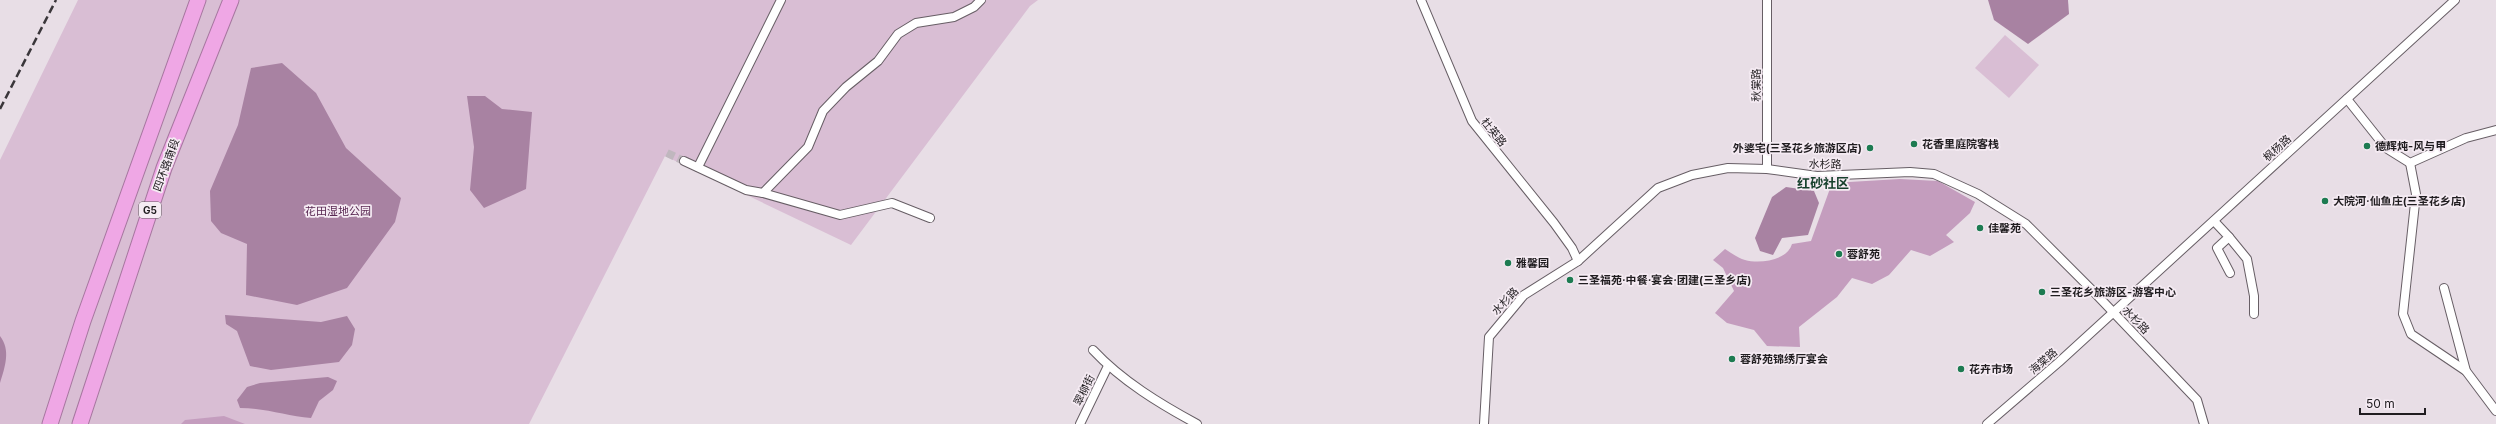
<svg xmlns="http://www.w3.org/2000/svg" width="2496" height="424" viewBox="0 0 2496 424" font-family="Inter,'Noto Sans SC',sans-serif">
<rect width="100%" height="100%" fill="#e8dee6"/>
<g fill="#d9bed4">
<path d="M78,0H1038L1030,6L851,245L665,156L529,424H0V160Z"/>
<path d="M2005,35L2039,65L2009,98L1975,68Z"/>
</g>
<g fill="#c49dbe">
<path d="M1900,179L1938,181L1975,202L1970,213L1946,235L1954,242L1930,256L1911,250L1889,275L1872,284L1852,278L1837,297L1799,327L1800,347L1767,346L1754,330L1727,323L1715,313L1734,291L1723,268L1713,260L1725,249C1731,253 1738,258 1745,260C1759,264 1787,261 1792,244L1811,241L1832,183Z"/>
<path d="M224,416L245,424H181L185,420Z"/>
</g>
<g fill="#a882a2">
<path d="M1988,0H2068L2069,14L2028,44L1994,20Z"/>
<path d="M282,63L316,93L346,148L401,198L395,222L347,288L297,305L246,295L247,244L221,233L211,221L210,191L238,125L251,68Z"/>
<path d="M467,96H485L502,109L532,112L526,189L484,208L470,190L474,147Z"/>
<path d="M1786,187L1814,191L1819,203L1808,235L1782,238L1773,255L1760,251L1755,238L1772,197Z"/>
<path d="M225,315L321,322L347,316L355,329L352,345L339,362L271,370L250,366L237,331L226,324Z"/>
<path d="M0,336C11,350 5,367 0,383Z"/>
<path d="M328,377L337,381L333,390L319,401L311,418C287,416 265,408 240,408L237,400L247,387L260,383Z"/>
</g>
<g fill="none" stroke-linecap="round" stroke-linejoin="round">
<path stroke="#c0b7be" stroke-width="8" stroke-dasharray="8 4" stroke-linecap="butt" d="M667,153L684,161"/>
<defs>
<g id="street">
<path d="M1421,0L1472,121L1554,223L1572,248L1578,261"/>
<path d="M2347,99L2386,148L2410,163L2466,138L2496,130"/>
<path d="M684,161L746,190L763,193L808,147L823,111L846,87L878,61L898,34L916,23L954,17L974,7L981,0"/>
<path d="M2410,163L2416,194L2403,314L2411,334L2466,371"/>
<path d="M698,167L781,0"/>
<path d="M1767,169V0"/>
<path d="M763,193L840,215L892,203L930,218"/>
<path d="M2214,221L2229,237L2217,248L2230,273"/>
<path d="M2229,237L2247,259L2254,296V314"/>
<path d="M2444,288L2466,371L2496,411"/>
<path d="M1093,350C1122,381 1160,404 1197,424"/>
<path d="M1080,424L1108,366"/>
<path d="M1484,424L1489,337L1524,295L1578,261L1658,188L1692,175L1728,168L1767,169L1817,176L1910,172L1934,174L1978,194L2026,224L2092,290L2197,400L2204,424"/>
<path d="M1987,424L2059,362L2455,0"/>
</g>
<g id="highway">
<path d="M50,424L83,321L198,0"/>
<path d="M80,424L164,168L231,0"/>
</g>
</defs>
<use href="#street" stroke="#675e65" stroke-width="10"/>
<use href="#highway" stroke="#a777a0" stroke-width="17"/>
<use href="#street" stroke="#fff" stroke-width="8"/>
<use href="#highway" stroke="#efa7e5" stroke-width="15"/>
<path stroke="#3a363a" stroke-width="2.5" stroke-dasharray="8 4" stroke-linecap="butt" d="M0,109L56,0"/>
</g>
<g fill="#1d7b51" stroke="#f5ebf3" stroke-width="1.5">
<circle cx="1914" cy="144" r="4"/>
<circle cx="2367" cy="146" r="4"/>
<circle cx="1870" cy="148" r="4"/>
<circle cx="2325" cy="201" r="4"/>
<circle cx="1980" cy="228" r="4"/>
<circle cx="1839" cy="254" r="4"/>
<circle cx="1508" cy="263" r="4"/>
<circle cx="1570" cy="280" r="4"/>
<circle cx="2042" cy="292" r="4"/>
<circle cx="1732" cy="359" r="4"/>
<circle cx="1961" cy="369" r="4"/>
</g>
<g text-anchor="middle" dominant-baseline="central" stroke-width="3.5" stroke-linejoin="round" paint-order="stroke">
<rect fill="#f5ebf3" stroke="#605b5f" stroke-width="1" x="139" y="202" width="22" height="16" rx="3"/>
<g font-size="10" font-weight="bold" fill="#201d20">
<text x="150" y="210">G5</text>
</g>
<g font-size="11" fill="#201d20" stroke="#f5ebf3">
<text transform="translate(1756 85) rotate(-90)">秋棠路</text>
<text transform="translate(1494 132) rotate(51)">杜英路</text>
<text transform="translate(2277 148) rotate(-42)">枫杨路</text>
<text transform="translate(1825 164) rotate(1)">水杉路</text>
<text transform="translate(166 165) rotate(-70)">四环路南段</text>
<text transform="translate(1505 301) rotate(-47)">水杉路</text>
<text transform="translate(2136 320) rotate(46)">水杉路</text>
<text transform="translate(2043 361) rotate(-41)">海棠路</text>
<text transform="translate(1084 390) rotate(-64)">翠柳街</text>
</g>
<g font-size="11" font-weight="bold" fill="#201d20" stroke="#f5ebf3" text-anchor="start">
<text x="1922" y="144">花香里庭院客栈</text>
<text x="2375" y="146">德辉炖-风与甲</text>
<text x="1862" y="148" text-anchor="end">外婆宅(三圣花乡旅游区店)</text>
<text x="2333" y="201">大院河·仙鱼庄(三圣花乡店)</text>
<text x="1988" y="228">佳馨苑</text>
<text x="1847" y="254">蓉舒苑</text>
<text x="1516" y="263">雅馨园</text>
<text x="1578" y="280">三圣福苑·中餐·宴会·团建(三圣乡店)</text>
<text x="2050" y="292">三圣花乡旅游区-游客中心</text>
<text x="1740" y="359">蓉舒苑锦绣厅宴会</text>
<text x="1969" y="369">花卉市场</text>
</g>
<g font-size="11" fill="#592853" stroke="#f5ebf3">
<text x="338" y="211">花田湿地公园</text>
</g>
<g font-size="13" font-weight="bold" fill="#16402c" stroke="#f5ebf3">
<text x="1823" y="183">红砂社区</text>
</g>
</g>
<path d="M2360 408v6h65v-6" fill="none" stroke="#201d20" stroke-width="2"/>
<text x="2366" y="408" font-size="12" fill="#201d20" stroke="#f5ebf3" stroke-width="3" paint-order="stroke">50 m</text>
</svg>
